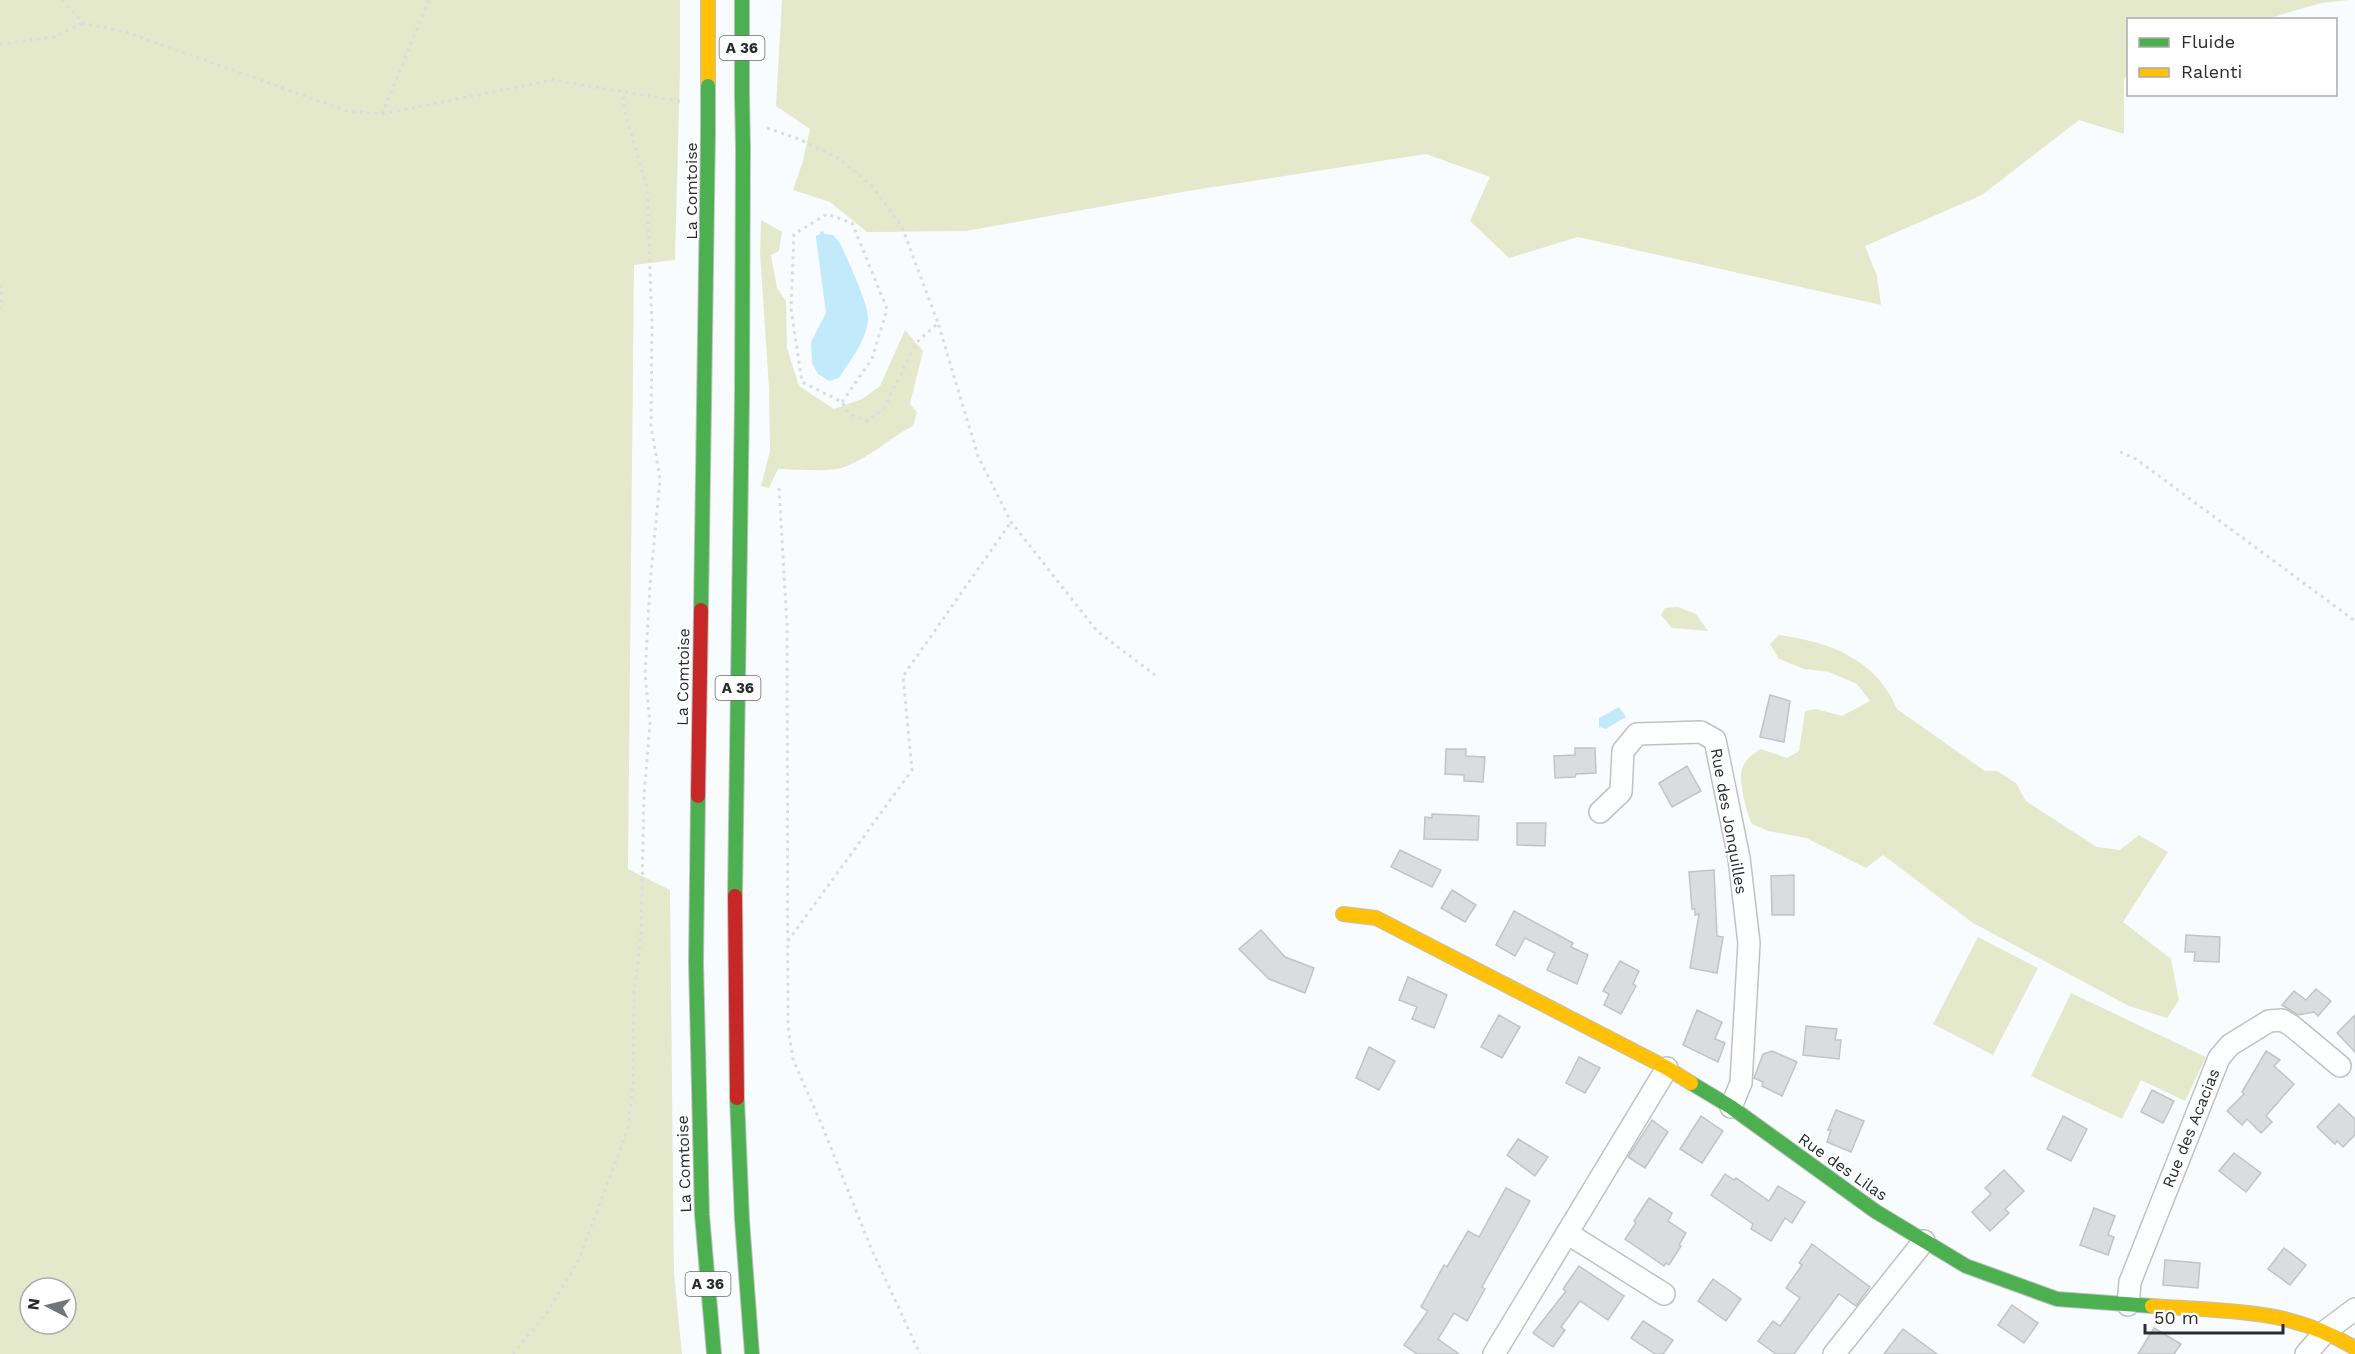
<svg xmlns="http://www.w3.org/2000/svg" width="2355" height="1354" viewBox="0 0 2355 1354" font-family="'Work Sans',sans-serif">
<rect width="100%" height="100%" fill="#f9fcfe"/>
<g fill="#e4e9cc" fill-rule="evenodd">
<path d="M0,0H680V72L675,260L634,265L628,869L670,890L674,1274L682,1354H0ZM30,1288H66V1324H30Z"/>
<path d="M782,0H2349L2321,3L2267,19L2128,20V73L2124,79V134L2079,120L1982,195L1865,246L1877,276L1881,305L1578,237L1509,258L1470,221L1490,177L1426,154L1188,191L966,231L867,232L830,202L793,190L802,164L810,129L776,106Z"/>
<path d="M761,220L782,232L779,251L771,255L777,288L786,301L787,348L799,386L834,409L862,399L880,386L905,330L923,351L910,404L917,412L913,426C889,438 870,458 844,467C828,473 796,469 778,469L769,488L761,486L770,451L769,389L760,253Z"/>
<path d="M1678,607L1696,614L1708,631L1672,628L1661,615L1665,608Z"/>
<path d="M1779,635C1830,642 1876,659 1897,709L1985,771H1997L2016,783L2026,801L2097,847L2120,850L2139,835L2168,852L2123,922L2171,959L2179,1000L2167,1018L2129,1006L1973,923L1883,855L1866,868L1806,838L1768,831L1752,824C1747,814 1738,781 1742,769C1745,759 1753,754 1761,749L1787,758L1799,751L1805,711L1816,709L1842,716L1870,701L1857,684L1829,672L1804,669L1779,659L1770,644Z"/>
<path d="M1978,937L2038,968L1993,1055L1933,1024Z"/>
<path d="M2071,993L2206,1057L2185,1101L2141,1080L2122,1119L2031,1076Z"/>
</g>
<g fill="#c3eafb">
<path d="M823,231L824,234L833,235L840,243C847,259 869,304 868,319C867,340 850,361 839,378L829,381L818,374L812,363L811,342L826,313L816,238V236L820,234V232Z"/>
<path d="M1619,707L1626,717L1606,729L1599,727V718Z"/>
</g>
<g fill="#dbdcde" stroke="#c3c3c5" stroke-width="1.5">
<path d="M1770,695L1790,701L1784,742L1760,737Z"/>
<path d="M1575,748H1595L1596,773L1576,774L1575,777L1555,778L1554,756L1575,755Z"/>
<path d="M1446,749H1466V756L1485,757L1483,782L1464,781V775L1445,774Z"/>
<path d="M1687,766L1701,791L1672,807L1659,783Z"/>
<path d="M1432,814L1479,816L1478,840L1424,839L1425,817L1432,818Z"/>
<path d="M1517,823H1546L1545,846L1517,845Z"/>
<path d="M1400,850L1441,870L1432,887L1391,867Z"/>
<path d="M1714,870L1717,936L1723,937L1717,973L1690,968L1699,914L1695,915V909H1692L1689,872Z"/>
<path d="M1794,875V915H1772L1771,876Z"/>
<path d="M1452,890L1476,905L1465,922L1441,908Z"/>
<path d="M1514,911L1573,943L1571,947L1588,955L1577,984L1547,970L1555,953L1525,938L1515,956L1496,945Z"/>
<path d="M1261,930L1285,957L1314,968L1305,993L1269,979L1239,949Z"/>
<path d="M2186,935L2220,937L2219,962L2194,961L2195,952H2185Z"/>
<path d="M1620,961L1639,971L1633,984L1636,986L1621,1014L1604,1005L1609,994L1603,991Z"/>
<path d="M1408,977L1447,995L1434,1028L1412,1019L1417,1007L1399,1000Z"/>
<path d="M2316,989L2331,1001L2318,1016L2314,1012L2298,1015L2282,1005L2294,991L2306,1000Z"/>
<path d="M1697,1010L1722,1022L1715,1039L1725,1043L1718,1062L1683,1045Z"/>
<path d="M1499,1015L1520,1027L1502,1058L1481,1047Z"/>
<path d="M2355,1015V1052L2337,1033Z"/>
<path d="M1806,1026L1837,1029L1835,1040H1841L1839,1059L1803,1055Z"/>
<path d="M1369,1047L1395,1061L1379,1090L1356,1078Z"/>
<path d="M1772,1051L1797,1062L1782,1096L1762,1086L1763,1082L1754,1078L1763,1054Z"/>
<path d="M2266,1051L2280,1060L2274,1066L2294,1084L2266,1116L2272,1122L2261,1133L2247,1119L2242,1125L2227,1111L2244,1094L2242,1092Z"/>
<path d="M1579,1057L1600,1068L1585,1093L1566,1083Z"/>
<path d="M2152,1090L2174,1101L2163,1123L2141,1112Z"/>
<path d="M2339,1104L2355,1119V1135L2343,1147L2337,1141L2335,1144L2317,1127Z"/>
<path d="M1836,1110L1864,1121L1851,1152L1827,1142L1831,1130H1828Z"/>
<path d="M1701,1116L1723,1131L1702,1163L1680,1149Z"/>
<path d="M2063,1116L2087,1129L2071,1161L2047,1149Z"/>
<path d="M1652,1120L1668,1132L1645,1168L1628,1157Z"/>
<path d="M1518,1139L1548,1157L1535,1176L1507,1155Z"/>
<path d="M2234,1153L2261,1173L2246,1192L2219,1171Z"/>
<path d="M2004,1170L2024,1191L2005,1209L2009,1213L1990,1231L1972,1212L1991,1194L1985,1188Z"/>
<path d="M1725,1174L1734,1180L1736,1178L1769,1201L1778,1186L1805,1202L1792,1223L1785,1218L1771,1241L1751,1229L1753,1224L1711,1195Z"/>
<path d="M1506,1188L1530,1201L1482,1287L1485,1289L1467,1321L1454,1313L1438,1339L1459,1354H1417L1404,1345L1428,1311L1421,1307L1444,1265L1447,1267L1468,1231L1479,1237Z"/>
<path d="M1649,1198L1672,1213L1668,1221L1686,1233L1679,1245L1681,1246L1669,1265L1666,1263L1664,1266L1625,1239L1636,1223L1634,1221Z"/>
<path d="M2094,1208L2115,1216L2108,1235L2114,1237L2108,1255L2080,1245Z"/>
<path d="M1812,1244L1870,1287L1856,1306L1839,1294L1794,1354H1776L1758,1341L1773,1321L1780,1326L1800,1298L1786,1288L1802,1265L1799,1263Z"/>
<path d="M2284,1248L2306,1265L2290,1285L2268,1269Z"/>
<path d="M2165,1260L2200,1263L2198,1288L2163,1285Z"/>
<path d="M1579,1266L1624,1296L1608,1320L1580,1301L1561,1327L1565,1330L1553,1347L1533,1333L1566,1291L1563,1289Z"/>
<path d="M1713,1279L1741,1299L1726,1321L1698,1301Z"/>
<path d="M2012,1305L2038,1323L2024,1343L1998,1325Z"/>
<path d="M1643,1321L1673,1340L1663,1354H1655L1631,1338Z"/>
<path d="M2154,1328L2181,1344L2174,1354H2138Z"/>
<path d="M1903,1329L1937,1354H1884Z"/>
</g>
<g fill="none" stroke-linecap="round" stroke-linejoin="round">
<defs>
<g id="street">
<path d="M1600,812L1621,792L1623,751L1637,734L1701,732L1715,740L1739,858L1749,943L1741,1083L1731,1107"/>
<path d="M1567,1233L1664,1294"/>
<path d="M2128,1305L2130,1282L2219,1058L2230,1045L2269,1021L2282,1020L2292,1026L2340,1066"/>
<path d="M1494,1354L1667,1068"/>
<path d="M1834,1354L1924,1241"/>
<path d="M2306,1354L2327,1330L2355,1309"/>
</g>
<g id="fast">
<path d="M742,0V95"/>
<path d="M701,610L708,131"/>
<path d="M698,796L696,962L702,1215L714,1354"/>
<path d="M735,896L742,399L743,149"/>
<path d="M1691,1083L1731,1107L1875,1211L1966,1266L2057,1299L2152,1306"/>
<path d="M737,1098L742,1220L752,1354"/>
</g>
<g id="slow">
<path d="M708,0V86"/>
<path d="M1343,914L1376,918L1667,1068L1691,1083"/>
<path d="M2152,1306C2227,1312 2288,1307 2355,1348"/>
</g>
<g id="jam">
<path d="M698,796L701,610"/>
<path d="M735,896L737,1098"/>
</g>
</defs>
<use href="#street" stroke="#bfc1c3" stroke-width="24"/>
<use href="#fast" stroke="#bfc1c3" stroke-width="16"/>
<use href="#slow" stroke="#bfc1c3" stroke-width="16"/>
<use href="#jam" stroke="#bfc1c3" stroke-width="16"/>
<g stroke="#dbdcdc" stroke-width="3" stroke-dasharray="3 4.5" stroke-linecap="butt">
<path d="M62,0L83,23L129,33L347,111L382,114L553,80L684,102"/>
<path d="M0,44L54,37L83,23"/>
<path d="M382,114L429,0"/>
<path d="M767,128L799,139L840,159L873,187L902,227L938,323"/>
<path d="M0,285L2,288L0,312"/>
<path d="M842,402L872,359L887,309L852,223L827,214L794,234L791,309L802,382L842,402L849,414L868,421L884,408L917,342L938,323L978,456L1011,522L1097,631L1155,675"/>
<path d="M2120,452L2136,459L2355,621"/>
<path d="M779,488L787,625L788,1027L793,1059L823,1128L871,1248L920,1354"/>
<path d="M788,941L912,770L903,676L1011,522"/>
<path d="M513,1354L548,1311L578,1261L628,1129L633,1083L634,993L641,933L644,796L650,723L645,674L650,585L660,479L651,426L652,326L647,187L625,113L623,92"/>
</g>
<use href="#street" stroke="#feffff" stroke-width="21"/>
<use href="#fast" stroke="#4caf50" stroke-width="14"/>
<use href="#slow" stroke="#ffc107" stroke-width="14"/>
<use href="#jam" stroke="#c62828" stroke-width="14"/>
<defs>
<g id="fast-bridge">
<path d="M708,86V131"/>
<path d="M742,95L743,149"/>
</g>
</defs>
<use href="#fast-bridge" stroke="#bfc1c3" stroke-width="16" stroke-linecap="butt"/>
<use href="#fast-bridge" stroke="#4caf50" stroke-width="14"/>
</g>
<g text-anchor="middle" dominant-baseline="central" stroke-width="4.5" stroke-linejoin="round" paint-order="stroke">
<g fill="#fff" stroke="#696b6d" stroke-width="1.5">
<rect x="719.5" y="36" width="45" height="24" rx="4.5"/>
<rect x="715.5" y="676" width="45" height="24" rx="4.5"/>
<rect x="685.5" y="1272" width="45" height="24" rx="4.5"/>
</g>
<g font-size="15" font-weight="bold" fill="#292c2f">
<text x="742" y="48">A 36</text>
<text x="738" y="688">A 36</text>
<text x="708" y="1284">A 36</text>
</g>
<g font-size="16" fill="#292c2f" stroke="#fff">
<text transform="translate(691 191) rotate(-90)">La Comtoise</text>
<text transform="translate(683 677) rotate(-89)">La Comtoise</text>
<text transform="translate(1729 821) rotate(80)">Rue des Jonquilles</text>
<text transform="translate(2191 1128) rotate(-68)">Rue des Acacias</text>
<text transform="translate(684 1164) rotate(-92)">La Comtoise</text>
<text transform="translate(1843 1167) rotate(35)">Rue des Lilas</text>
</g>
</g>
<rect x="2127" y="18" width="210" height="78" fill="#ffffff" stroke="#a9abac" stroke-width="1.5"/>
<rect x="2139" y="38" width="30" height="9" fill="#4caf50" stroke="#a9abac" stroke-width="1.5"/>
<text x="2181" y="48" font-size="18" fill="#292c2f">Fluide</text>
<rect x="2139" y="68" width="30" height="9" fill="#ffc107" stroke="#a9abac" stroke-width="1.5"/>
<text x="2181" y="78" font-size="18" fill="#292c2f">Ralenti</text>
<g transform="translate(48 1306) rotate(277)"><circle r="28" fill="#ffffff" stroke="#a9abac" stroke-width="1.5"/>
<path d="M0-4.5L10 22L0 15L-10 22Z" fill="#727577"/>
<text y="-9" font-size="16" font-weight="bold" text-anchor="middle" fill="#292c2f">N</text>
</g>
<path d="M2145 1324v9h138v-9" fill="none" stroke="#292c2f" stroke-width="3"/>
<text x="2154" y="1324" font-size="18" fill="#292c2f" stroke="#ffffff" stroke-width="4.5" paint-order="stroke">50 m</text>
</svg>
